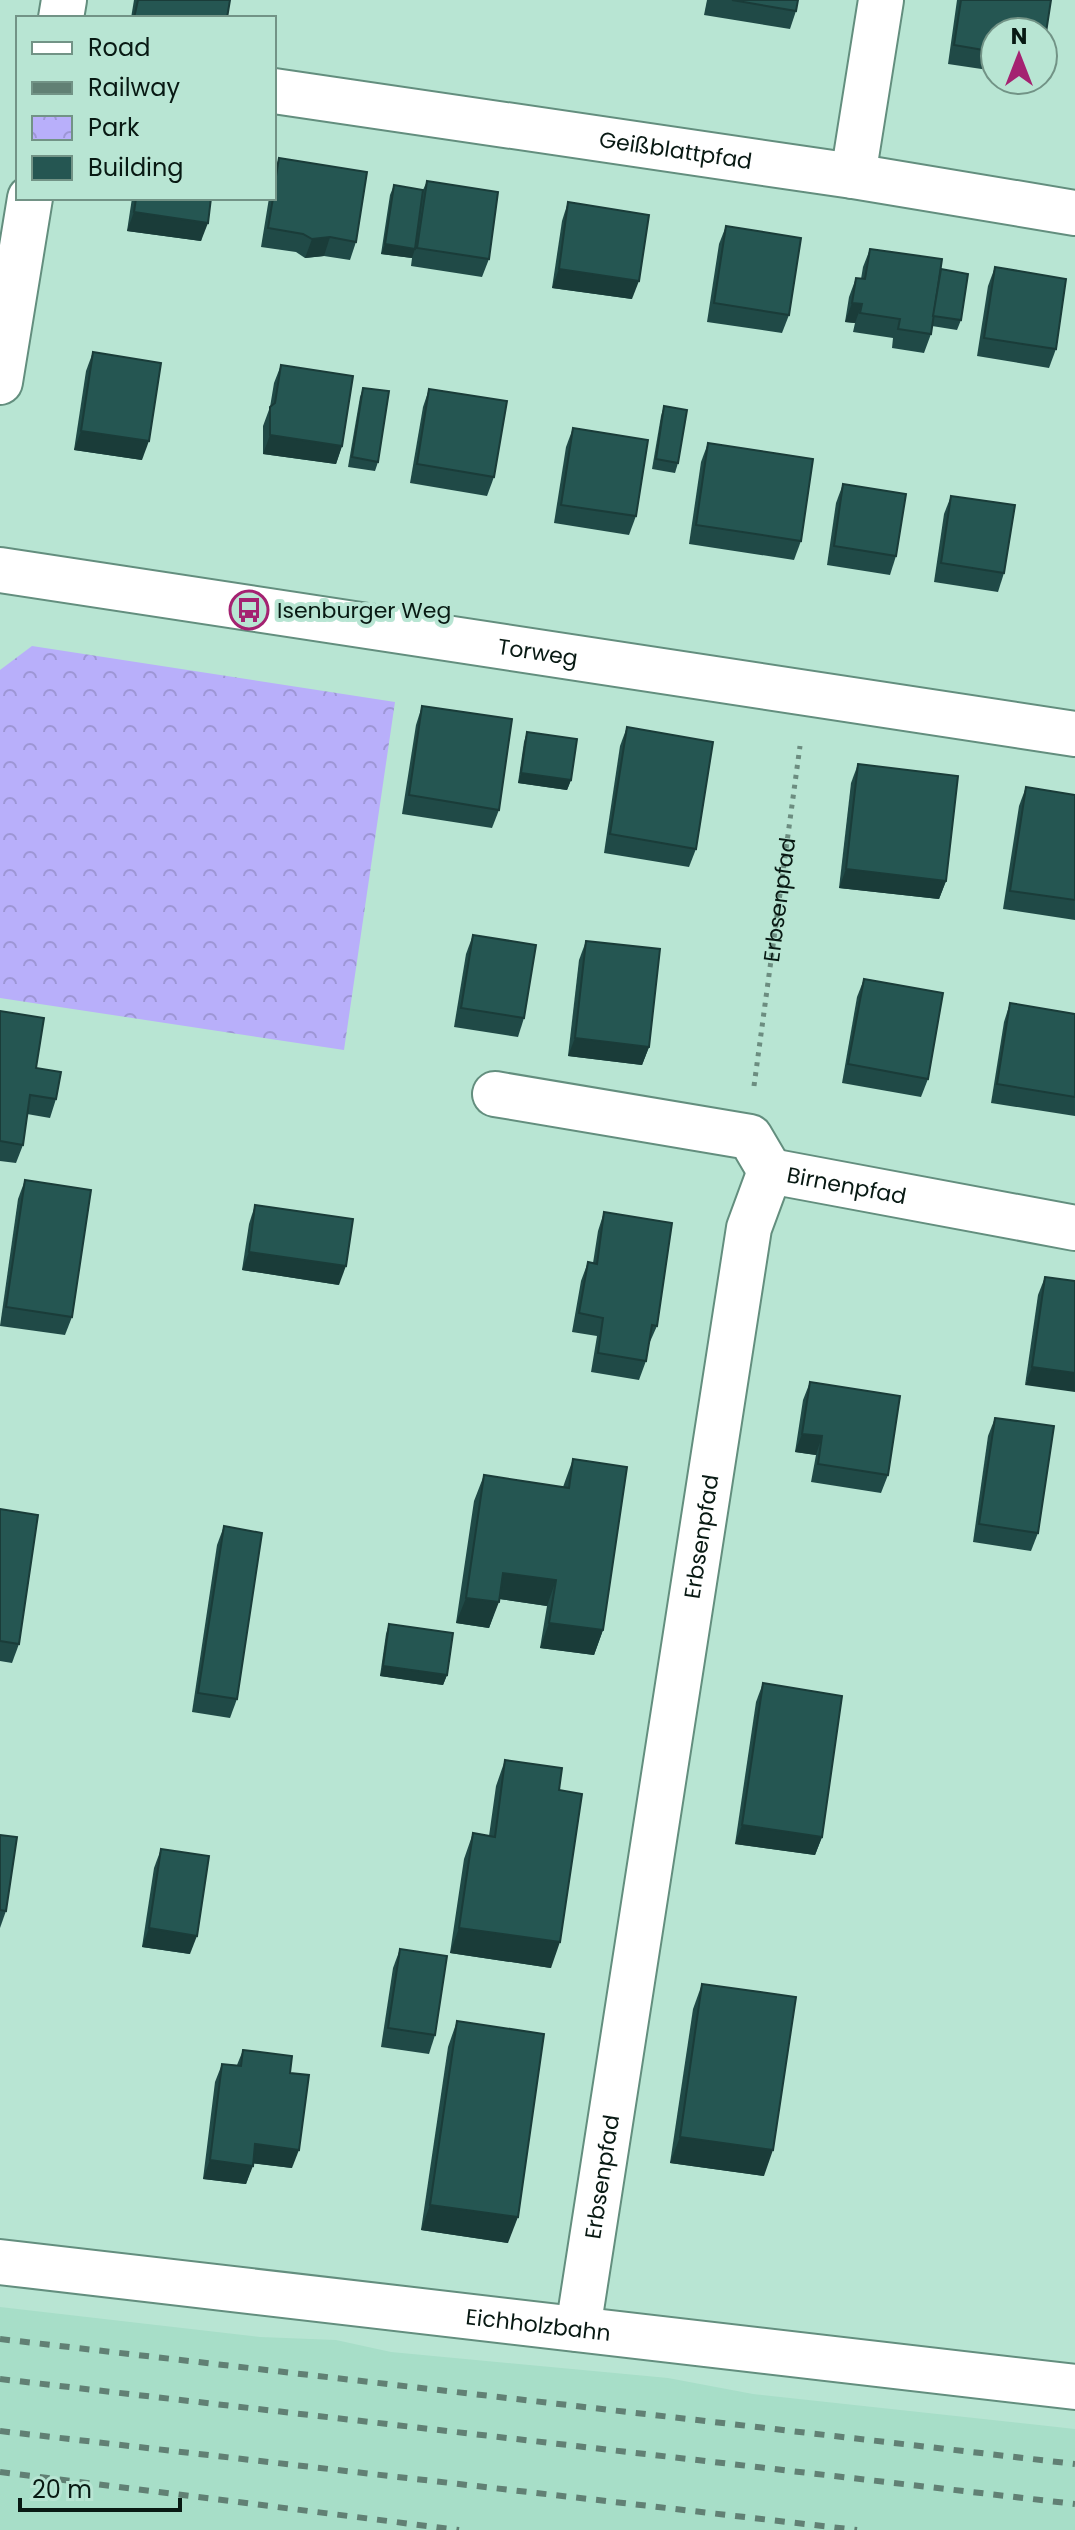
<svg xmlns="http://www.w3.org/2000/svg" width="1075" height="2530" viewBox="0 0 1075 2530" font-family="Poppins,sans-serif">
<defs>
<pattern id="park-crowns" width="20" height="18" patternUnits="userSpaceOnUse" patternTransform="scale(2)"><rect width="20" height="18" fill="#b8affa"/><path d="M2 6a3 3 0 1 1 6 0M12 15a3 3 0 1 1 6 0" fill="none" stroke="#9d96d5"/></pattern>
</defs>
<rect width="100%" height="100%" fill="#b8e5d3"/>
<path fill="#a7dec8" d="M0,2307L260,2337L336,2340L391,2352L668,2378L753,2394L1075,2429V2530H0Z"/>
<path fill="url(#park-crowns)" d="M32,646L395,702L344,1050L0,998V670Z"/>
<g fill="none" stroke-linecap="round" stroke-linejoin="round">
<defs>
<g id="minor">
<path d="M61,18L64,0"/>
<path id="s2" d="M274,91L853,176L1075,213"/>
<path d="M853,176L881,0"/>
<path d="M0,382L30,198"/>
<path id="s3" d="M0,570L1075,734"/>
<path d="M495,1094L750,1137L770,1171"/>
<path id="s4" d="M770,1171L1075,1228"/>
<path id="s5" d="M0,2262L1075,2387"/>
<path id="s6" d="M578,2329L749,1228L770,1171"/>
</g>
</defs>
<use href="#minor" stroke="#638e7e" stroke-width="48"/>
<path stroke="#6c8d80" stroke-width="5" stroke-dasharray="4 6" stroke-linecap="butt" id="s1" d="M754,1086L800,746"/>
<use href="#minor" stroke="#fff" stroke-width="44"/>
<g stroke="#618074" stroke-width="6" stroke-dasharray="10 10" stroke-linecap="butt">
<path d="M0,2339L1075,2464"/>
<path d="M0,2379L1075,2504"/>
<path d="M0,2431L857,2530"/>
<path d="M0,2472L459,2530"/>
</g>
</g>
<g fill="#204a47">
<path d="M134,0H230L227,18H131Z"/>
<path d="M707,0H798L796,11L790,29L704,15Z"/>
<path d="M957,0H1051L995,32V71L948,64Z"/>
<path d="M279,158L356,242L350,260L324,256L305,258L296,252L261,247L269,198H274V171Z"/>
<path d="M427,181L489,259L482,277L411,266L412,258L381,254L390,195L394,185L423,190Z"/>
<path d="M132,198H211L201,241L127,231Z"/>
<path d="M568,202L632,299L552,288L562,221Z"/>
<path d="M726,226L789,315L782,333L707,322L719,244Z"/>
<path d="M870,249L941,269L961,320L957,330L932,326L931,334L924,353L892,348L893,338L853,332L855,323L845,322L849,297L856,278L861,279L863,267Z"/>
<path d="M995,267L1056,349L1049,368L977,356L988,286Z"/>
<path d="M93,352L142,460L74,450L86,371Z"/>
<path d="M281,365L342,446L336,464L263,454V426L270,407L274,383Z"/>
<path d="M363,388L378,462L375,471L348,467L360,397Z"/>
<path d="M429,389L494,477L487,496L410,483L423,407Z"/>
<path d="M664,406L678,463L675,473L652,469L661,416Z"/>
<path d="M573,428L636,516L629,535L554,523L566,447Z"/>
<path d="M708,443L801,541L794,560L689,544L701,462Z"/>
<path d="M843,484L896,556L890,575L827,565L836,503Z"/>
<path d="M951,496L1004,573L998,592L934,582L944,514Z"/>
<path d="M422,706L499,810L492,828L402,814L416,725Z"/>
<path d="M627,727L696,849L689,867L604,853L620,746Z"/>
<path d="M527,732L571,780L567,790L518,783L524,742Z"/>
<path d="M858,764L946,881L939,899L839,888L851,783Z"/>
<path d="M1026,787L1075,795V920L1003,909L1019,806Z"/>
<path d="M473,935L524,1018L518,1037L454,1027L466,954Z"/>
<path d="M586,941L649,1047L642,1065L568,1056L579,960Z"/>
<path d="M864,979L928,1079L921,1097L842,1083L857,997Z"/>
<path d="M1010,1003L1075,1014V1116L991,1103L1004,1022Z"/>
<path d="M0,1011L56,1099L50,1118L27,1114L23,1145L16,1163L0,1161Z"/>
<path d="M25,1180L72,1317L65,1335L0,1326L18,1199Z"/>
<path d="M255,1205L339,1285L242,1270L249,1224Z"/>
<path d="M604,1212L657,1326L649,1344L646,1361L639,1380L591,1372L597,1336L572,1332L581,1281L588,1262L593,1263L598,1231Z"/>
<path d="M1045,1277L1075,1281L1025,1385L1038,1295Z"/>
<path d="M810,1382L888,1475L881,1493L811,1482L816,1455L795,1452L803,1400Z"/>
<path d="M995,1418L1038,1533L1031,1551L973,1542L988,1436Z"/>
<path d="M573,1459L603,1630L594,1655L540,1648L547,1606L499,1599L489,1628L456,1623L474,1501L484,1475L563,1487Z"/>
<path d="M0,1509L19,1644L12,1663L0,1661Z"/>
<path d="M224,1526L237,1699L230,1718L192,1712L217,1545Z"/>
<path d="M389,1624L447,1675L443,1685L380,1676L386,1634Z"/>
<path d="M763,1683L822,1837L815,1855L735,1844L756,1702Z"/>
<path d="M505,1760L559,1790L551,1968L450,1953L464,1859L473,1833L489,1836L496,1786Z"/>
<path d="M0,1835L6,1911L0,1928Z"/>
<path d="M161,1849L190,1954L142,1947L154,1868Z"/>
<path d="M400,1949L435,2035L429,2054L381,2047L393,1968Z"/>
<path d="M702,1984L764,2176L670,2163L693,2009Z"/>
<path d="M457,2021L508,2243L421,2230L448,2047Z"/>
<path d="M243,2050L290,2073L292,2168L253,2163L246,2184L203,2179L215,2082L222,2064L237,2065Z"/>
</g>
<g fill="#1a3c39">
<path d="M134,212L208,223L201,241L127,231Z"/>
<path d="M330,237L324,256L305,258L312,239Z"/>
<path d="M385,244L415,249L412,258L381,254Z"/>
<path d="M559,269L639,281L632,299L552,288Z"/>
<path d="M852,303L862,304L855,323L845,322Z"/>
<path d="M81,431L149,441L142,460L74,450Z"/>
<path d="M270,435L342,446L336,464L263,454Z"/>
<path d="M521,773L571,780L567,790L518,783Z"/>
<path d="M846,869L946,881L939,899L839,888Z"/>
<path d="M575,1038L649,1047L642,1065L568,1056Z"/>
<path d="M249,1252L346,1266L339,1285L242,1270Z"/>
<path d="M1032,1367L1075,1373V1392L1025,1385Z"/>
<path d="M802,1434L822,1436L816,1455L795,1452Z"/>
<path d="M503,1573L556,1580L547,1606L493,1598Z"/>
<path d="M466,1598L499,1602L489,1628L456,1623Z"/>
<path d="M549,1623L603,1630L594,1655L540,1648Z"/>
<path d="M383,1666L447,1675L443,1685L380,1676Z"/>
<path d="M742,1825L822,1837L815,1855L735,1844Z"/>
<path d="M149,1928L197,1936L190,1954L142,1947Z"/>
<path d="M459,1928L560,1942L551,1968L450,1953Z"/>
<path d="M680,2137L773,2150L764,2176L670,2163Z"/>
<path d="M255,2144L299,2150L292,2168L249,2163Z"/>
<path d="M210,2160L253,2166L246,2184L203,2179Z"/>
<path d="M430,2205L518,2217L508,2243L421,2230Z"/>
</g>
<g fill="#255652" stroke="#1a3c39" stroke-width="2">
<path d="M138,0H230L227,18H134Z"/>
<path d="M732,0H798L796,11Z"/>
<path d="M961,0H1051L1043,52V32H995V52L954,45Z"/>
<path d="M279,158L367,172L356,242L330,237L312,239L303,234L268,228L273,198H274V188Z"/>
<path d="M427,181L498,192L489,259L417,248Z"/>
<path d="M394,185L423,190L415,249L385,244Z"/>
<path d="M136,198H211L208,223L134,212Z"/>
<path d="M568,202L649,215L639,281L559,269Z"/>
<path d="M726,226L801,238L789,315L714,303Z"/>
<path d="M870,249L942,259L931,334L898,329L900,319L860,313L862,304L852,303L856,278L865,279Z"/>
<path d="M995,267L1066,279L1056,349L984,338Z"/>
<path d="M941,269L968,274L961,320L933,316Z"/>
<path d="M93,352L161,363L149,441L81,431Z"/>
<path d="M281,365L353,376L342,446L270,435V407L275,403Z"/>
<path d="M363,388L389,391L378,462L352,457Z"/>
<path d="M429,389L507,401L494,477L417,464Z"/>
<path d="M664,406L687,410L678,463L656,459Z"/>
<path d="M573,428L648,440L636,516L561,505Z"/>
<path d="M708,443L813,459L801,541L696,525Z"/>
<path d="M843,484L906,494L896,556L834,546Z"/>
<path d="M951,496L1015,505L1004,573L941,563Z"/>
<path d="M422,706L512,719L499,810L409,795Z"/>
<path d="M627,727L713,742L696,849L610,834Z"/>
<path d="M527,732L577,739L571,780L521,773Z"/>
<path d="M858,764L958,776L946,881L846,869Z"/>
<path d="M1026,787L1075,795V900L1010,891Z"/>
<path d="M473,935L536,945L524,1018L461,1008Z"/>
<path d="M586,941L660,949L649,1047L575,1038Z"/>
<path d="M864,979L943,993L928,1079L848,1064Z"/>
<path d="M1010,1003L1075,1014V1097L997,1084Z"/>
<path d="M0,1011L44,1018L36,1068L61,1072L56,1099L30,1095L23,1145L0,1141Z"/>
<path d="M25,1180L91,1190L72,1317L6,1307Z"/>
<path d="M255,1205L353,1219L346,1266L249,1252Z"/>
<path d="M604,1212L672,1223L657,1326L652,1325L646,1361L598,1353L603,1318L579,1313L588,1262L597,1264Z"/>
<path d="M1045,1277L1075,1281V1373L1032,1367Z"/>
<path d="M810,1382L900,1396L888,1475L818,1464L822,1436L802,1434Z"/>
<path d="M995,1418L1054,1426L1038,1533L979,1524Z"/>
<path d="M573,1459L627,1467L603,1630L549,1623L556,1580L503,1573L499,1602L466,1598L484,1475L569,1488Z"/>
<path d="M0,1509L38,1515L19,1644L0,1641Z"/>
<path d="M224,1526L262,1533L237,1699L198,1693Z"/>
<path d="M389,1624L453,1633L447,1675L383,1666Z"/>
<path d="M763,1683L842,1696L822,1837L742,1825Z"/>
<path d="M505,1760L562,1768L559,1790L582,1794L560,1942L459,1928L473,1833L495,1837Z"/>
<path d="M0,1835L17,1837L6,1911L0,1910Z"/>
<path d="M161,1849L209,1856L197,1936L149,1928Z"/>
<path d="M400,1949L447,1956L435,2035L388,2028Z"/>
<path d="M702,1984L796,1997L773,2150L680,2137Z"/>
<path d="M457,2021L544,2034L518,2217L430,2205Z"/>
<path d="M243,2050L292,2056L290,2073L309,2075L299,2150L255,2144L253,2166L210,2160L222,2064L241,2066Z"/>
</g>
<defs>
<symbol id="bus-ring" viewBox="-11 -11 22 22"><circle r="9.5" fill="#b8e5d3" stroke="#a42271" stroke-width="1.5"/><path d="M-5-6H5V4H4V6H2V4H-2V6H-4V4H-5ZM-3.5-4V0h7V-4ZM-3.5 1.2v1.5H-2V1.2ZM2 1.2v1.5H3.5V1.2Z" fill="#a42271"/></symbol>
</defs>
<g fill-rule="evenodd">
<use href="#bus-ring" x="227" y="588" width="44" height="44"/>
</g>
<g text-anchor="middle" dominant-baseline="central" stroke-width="8" stroke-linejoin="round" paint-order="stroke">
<g font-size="22" fill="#081913" stroke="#b8e5d3">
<text stroke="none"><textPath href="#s2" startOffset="406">Geißblattpfad</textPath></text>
<text stroke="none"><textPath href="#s3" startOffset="544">Torweg</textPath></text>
<text stroke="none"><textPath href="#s1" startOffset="188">Erbsenpfad</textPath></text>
<text stroke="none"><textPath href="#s4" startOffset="78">Birnenpfad</textPath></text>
<text stroke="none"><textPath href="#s6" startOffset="802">Erbsenpfad</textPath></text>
<text stroke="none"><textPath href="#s6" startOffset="154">Erbsenpfad</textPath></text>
<text stroke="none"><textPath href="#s5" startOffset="542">Eichholzbahn</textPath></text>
</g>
<g font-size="22" fill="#081913" stroke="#b8e5d3" text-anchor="start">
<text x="277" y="610">Isenburger Weg</text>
</g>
</g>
<rect x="16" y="16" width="260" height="184" fill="#b8e5d3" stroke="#729386" stroke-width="2"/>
<rect x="32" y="42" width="40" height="12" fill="#ffffff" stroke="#729386" stroke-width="2"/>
<text x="88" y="56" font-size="24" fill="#081913">Road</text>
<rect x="32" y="82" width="40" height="12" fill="#618074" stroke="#729386" stroke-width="2"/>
<text x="88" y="96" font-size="24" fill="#081913">Railway</text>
<rect x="32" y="116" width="40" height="24" fill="url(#park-crowns)" stroke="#729386" stroke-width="2"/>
<text x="88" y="136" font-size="24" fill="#081913">Park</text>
<rect x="32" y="156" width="40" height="24" fill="#255652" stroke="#729386" stroke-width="2"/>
<text x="88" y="176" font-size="24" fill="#081913">Building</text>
<g transform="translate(1019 56)"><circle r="38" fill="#b8e5d3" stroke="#729386" stroke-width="2"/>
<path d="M0-6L14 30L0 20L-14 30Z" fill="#a42271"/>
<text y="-12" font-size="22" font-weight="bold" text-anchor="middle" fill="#081913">N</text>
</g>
<path d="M20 2498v12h160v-12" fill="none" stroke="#081913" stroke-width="4"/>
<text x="32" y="2498" font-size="24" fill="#081913" stroke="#b8e5d3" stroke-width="6" paint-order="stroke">20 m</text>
</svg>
